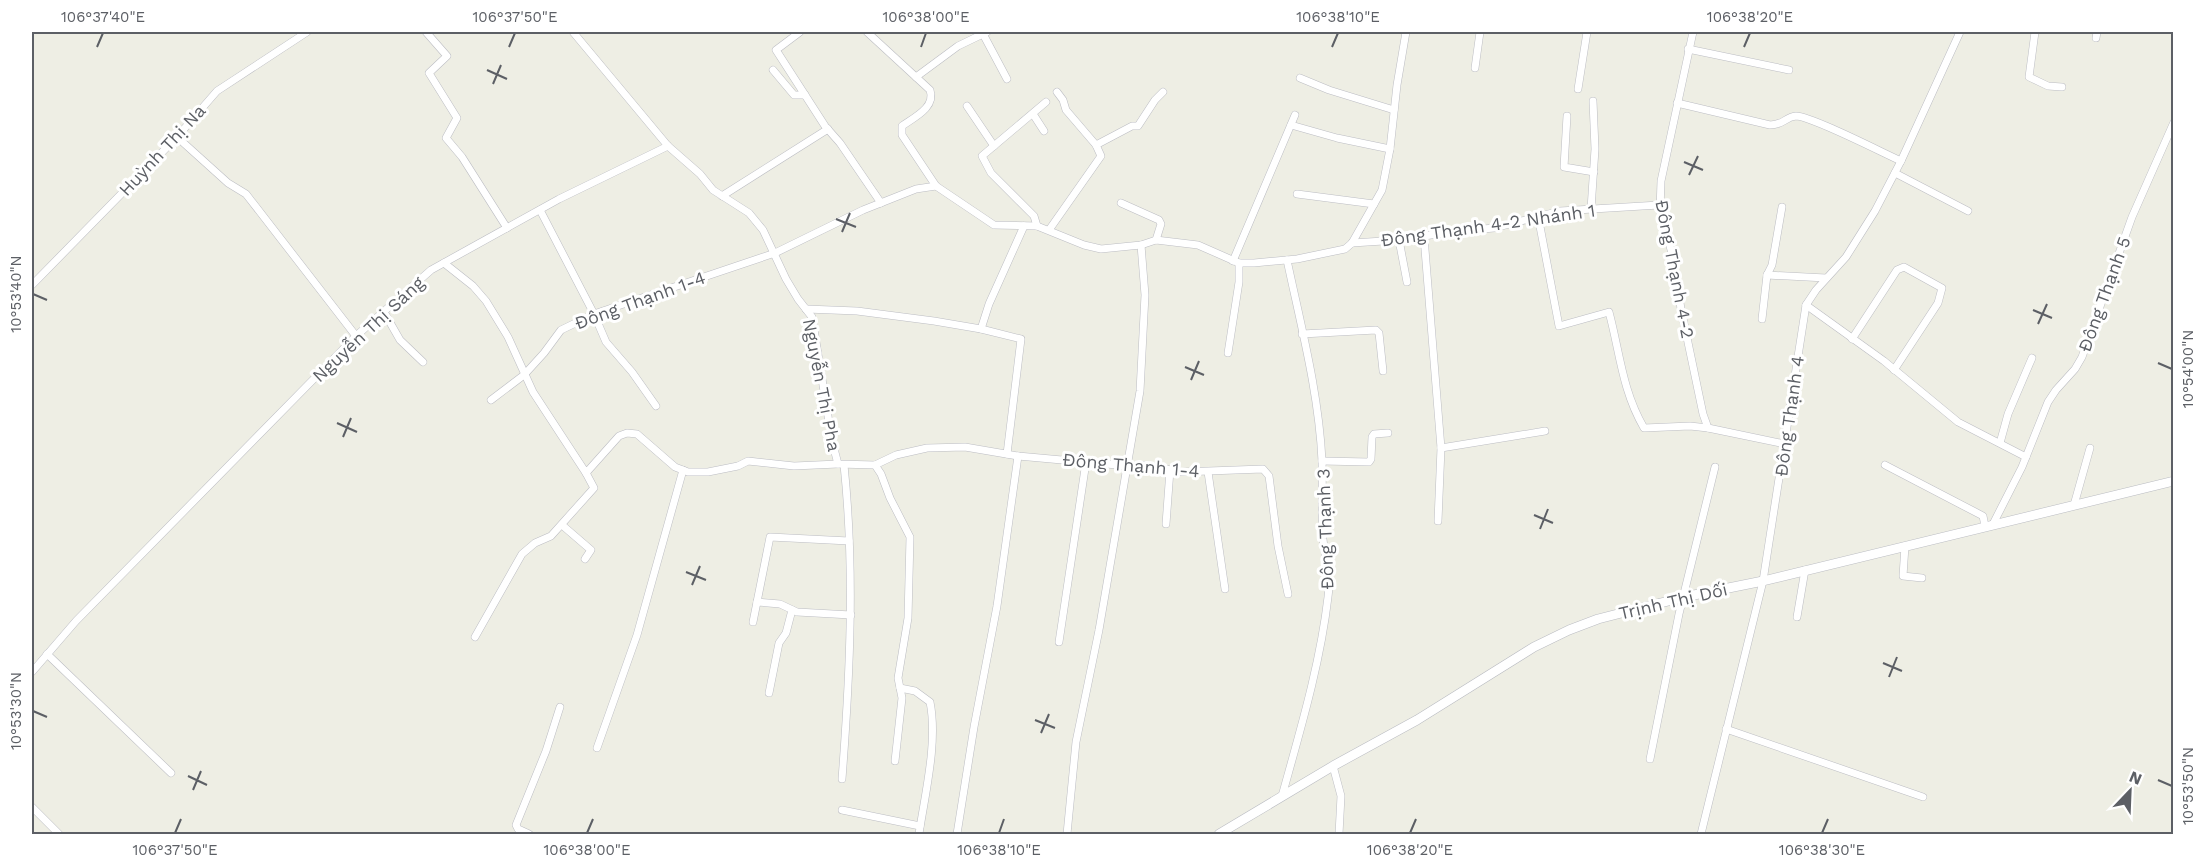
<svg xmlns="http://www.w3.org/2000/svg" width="2205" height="866" viewBox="0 0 2205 866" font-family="'Work Sans',sans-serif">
<rect width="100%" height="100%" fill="#eeeee4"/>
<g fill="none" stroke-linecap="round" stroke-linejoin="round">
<defs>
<g id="street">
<path d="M426,32L447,56L429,73L457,118L446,138L462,157L507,228"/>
<path d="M573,32L668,146L700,174L713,190L749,213L763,230L786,279L798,299L812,317L832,441L838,464L875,465L881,474L890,498L910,537L908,618L898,678L900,688L915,691L930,702C938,742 925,794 919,834"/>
<path d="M800,32L776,50L825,126L840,143L881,203"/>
<path d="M867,32L930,90C936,107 915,117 902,126V135L936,186"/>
<path d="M982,32L1007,79"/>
<path d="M1693,32L1661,181L1660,210L1673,257L1681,309L1703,414L1708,428L1785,444"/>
<path d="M2035,32L2029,77L2048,86L2062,87"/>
<path d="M2096,38L2097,32"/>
<path d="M1688,49L1789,70"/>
<path d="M1475,68L1480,32"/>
<path d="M773,70L794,95H805"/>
<path d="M916,77L958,46L987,32"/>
<path d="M1300,78L1329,90L1394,110"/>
<path d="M1578,89L1587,32"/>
<path d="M1677,103L1770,125C1784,125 1785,117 1796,116C1811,116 1883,153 1901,161"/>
<path d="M967,106L994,146"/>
<path d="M1033,114L1044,131"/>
<path d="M1567,116L1564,167L1594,172"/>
<path d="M1291,125L1337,138L1390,149"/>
<path d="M177,137L228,183L246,194L356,336"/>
<path d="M1096,145L1132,126H1138L1155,100L1163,92"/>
<path d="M1895,173L1968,211"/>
<path d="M1297,194L1374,204"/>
<path d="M722,196L828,129"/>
<path d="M1121,203L1159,220L1161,224L1156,240"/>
<path d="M1591,209L1595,149L1593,101"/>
<path d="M540,210L594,314L606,342L632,372L656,406"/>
<path d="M1538,216L1559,326L1609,312C1620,353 1622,390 1644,428L1690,426L1708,428"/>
<path d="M1037,226L1034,216L991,173L982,156L1046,102"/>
<path d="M1049,230L1101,156L1096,145L1066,110L1063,100L1057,92"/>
<path d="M1424,237L1441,448L1438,521"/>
<path d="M1399,240L1407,282"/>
<path d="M1352,243L1399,240L1450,232L1494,228L1560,211L1659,205"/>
<path d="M1233,261L1295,115"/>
<path d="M444,263L473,286L486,301L508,337L533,392L586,473L619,436L627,433L637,434L675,467L688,472H708L738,466L748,461L794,466L838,464"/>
<path d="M1767,275L1826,278"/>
<path d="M32,285L177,137L217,91L307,32"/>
<path d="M1806,305L1884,361L1958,422L2026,457"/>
<path d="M806,309L857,311L934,321L981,329L1021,339L1007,454"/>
<path d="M384,312L400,340L423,362"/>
<path d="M1762,319L1767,275L1772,265L1782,207"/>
<path d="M981,329L989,304L1024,226"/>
<path d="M1302,334L1376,330L1379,333L1383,371"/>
<path d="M1852,339L1897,270L1904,267L1942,288L1938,303L1894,370"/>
<path d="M1228,353L1239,282V263"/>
<path d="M491,400L524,375L544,353L561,330L594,314L775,253L863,210L916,189L936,186L994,225L1037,226L1084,245L1101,249L1141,245L1156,240L1198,245L1239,263H1254L1297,259L1345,249L1352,243L1382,190L1390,149L1397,85L1406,32"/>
<path d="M2000,443L2008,414L2032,358"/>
<path d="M1441,448L1545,431"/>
<path d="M1322,461L1369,462L1371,459L1372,437L1374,434L1388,433"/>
<path d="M875,465L896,455L927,448L965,447L1018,456L1128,466L1145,465L1181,472L1263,469L1269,476L1278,546L1288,594"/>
<path d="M1885,465L1983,516L1985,526"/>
<path d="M1208,472L1225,589"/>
<path d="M2074,505L2090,448"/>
<path d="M1166,524L1170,470"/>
<path d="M1993,524L2022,467L2048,402L2056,390L2075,369L2082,357L2132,217L2174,122"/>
<path d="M562,525L591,550L585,559"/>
<path d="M1905,546L1903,576L1922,578"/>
<path d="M757,602L780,604L797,612L851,615"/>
<path d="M1797,617L1805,570"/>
<path d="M753,622L770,537L849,541"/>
<path d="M475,637L522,554L535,543L551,536L594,488L586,473"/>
<path d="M1059,642L1086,462"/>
<path d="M47,654L171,773"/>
<path d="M32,672L76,621L356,336L431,270L559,199L668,146"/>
<path d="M769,693L779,643L786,633L792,610"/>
<path d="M1726,729L1923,797"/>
<path d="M597,748L637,635L683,470"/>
<path d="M1650,759L1679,614L1715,467"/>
<path d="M895,761L902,698L900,688"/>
<path d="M1333,766L1341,796L1339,834"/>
<path d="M842,779C850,675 855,570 844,465"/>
<path d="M1282,796C1300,731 1320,665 1328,597C1331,577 1325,558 1323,539C1321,513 1323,487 1322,461C1319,394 1301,326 1287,260"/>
<path d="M32,807L59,834"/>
<path d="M842,810L920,826"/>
<path d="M529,834L518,829L516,825L546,751L560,707"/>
<path d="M957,834L974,727L997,606L1018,456"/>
<path d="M1067,834L1076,742L1099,630L1140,391L1145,295L1141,245"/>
<path d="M1701,834L1763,581L1806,305L1816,290L1846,257L1875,211L1901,161L1960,32"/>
</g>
<path id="secondary" d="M1219,834L1333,766L1417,720L1534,647L1569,630L1598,619L1684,597L1763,581L2174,481"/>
</defs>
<use href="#street" stroke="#bcbdc3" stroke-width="8"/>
<use href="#secondary" stroke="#babcc2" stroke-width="10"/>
<use href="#street" stroke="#fff" stroke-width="7"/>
<use href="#secondary" stroke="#fff" stroke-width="9"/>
</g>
<path fill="none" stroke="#5c5f65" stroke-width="2" d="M97,47L103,33M509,47L515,33M921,47L926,33M1332,47L1338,33M1744,47L1750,33M487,70L507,79M493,84L501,65M1684,162L1703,170M1689,175L1698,156M836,219L856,227M842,232L850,213M33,294L47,300M2033,310L2052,318M2038,324L2047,304M2158,363L2172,369M1185,367L1204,375M1191,380L1199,361M337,423L357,432M343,437L351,418M1534,515L1553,523M1540,529L1548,509M686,572L706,580M692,585L700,566M1883,663L1902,671M1889,677L1897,657M33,711L47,717M1035,720L1055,728M1041,733L1049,714M188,776L207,785M2158,780L2172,786M193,790L201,771M175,833L181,819M587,833L593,819M999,833L1004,819M1410,833L1416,819M1822,833L1828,819"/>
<g text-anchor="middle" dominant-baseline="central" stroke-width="6" stroke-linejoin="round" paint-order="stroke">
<g font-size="18" fill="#5c5f65" stroke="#fff">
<text transform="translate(162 150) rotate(-47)">Huỳnh Thị Na</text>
<text transform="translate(1488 225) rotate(-8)">Đông Thạnh 4-2 Nhánh 1</text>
<text transform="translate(1675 269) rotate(79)">Đông Thạnh 4-2</text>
<text transform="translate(2104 294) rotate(-70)">Đông Thạnh 5</text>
<text transform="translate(640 300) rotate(-20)">Đông Thạnh 1-4</text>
<text transform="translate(368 329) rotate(-43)">Nguyễn Thị Sáng</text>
<text transform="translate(822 385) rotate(79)">Nguyễn Thị Pha</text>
<text transform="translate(1789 416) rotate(-82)">Đông Thạnh 4</text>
<text transform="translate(1131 465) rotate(5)">Đông Thạnh 1-4</text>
<text transform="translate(1325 529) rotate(-92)">Đông Thạnh 3</text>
<text transform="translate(1673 601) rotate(-13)">Trịnh Thị Dối</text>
</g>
</g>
<rect width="2205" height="866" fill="none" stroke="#ffffff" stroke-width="66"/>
<g transform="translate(2130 791) rotate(23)" stroke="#ffffff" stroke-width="4.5" paint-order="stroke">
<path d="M0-4.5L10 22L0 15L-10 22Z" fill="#5c5f65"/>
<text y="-9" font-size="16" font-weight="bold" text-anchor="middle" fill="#5c5f65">N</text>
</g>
<rect x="33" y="33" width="2139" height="800" fill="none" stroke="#5c5f65" stroke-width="2"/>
<g font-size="15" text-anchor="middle" fill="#5c5f65">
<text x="103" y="22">106°37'40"E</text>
<text x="515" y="22">106°37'50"E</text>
<text x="926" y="22">106°38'00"E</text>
<text x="1338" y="22">106°38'10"E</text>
<text x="1750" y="22">106°38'20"E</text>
<text transform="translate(16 294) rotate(-90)" y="5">10°53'40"N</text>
<text transform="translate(2188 369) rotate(-90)" y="5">10°54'00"N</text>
<text transform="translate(16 711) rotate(-90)" y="5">10°53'30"N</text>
<text transform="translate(2188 786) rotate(-90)" y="5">10°53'50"N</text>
<text x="175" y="855">106°37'50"E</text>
<text x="587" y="855">106°38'00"E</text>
<text x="999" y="855">106°38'10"E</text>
<text x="1410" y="855">106°38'20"E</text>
<text x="1822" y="855">106°38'30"E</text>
</g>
</svg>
